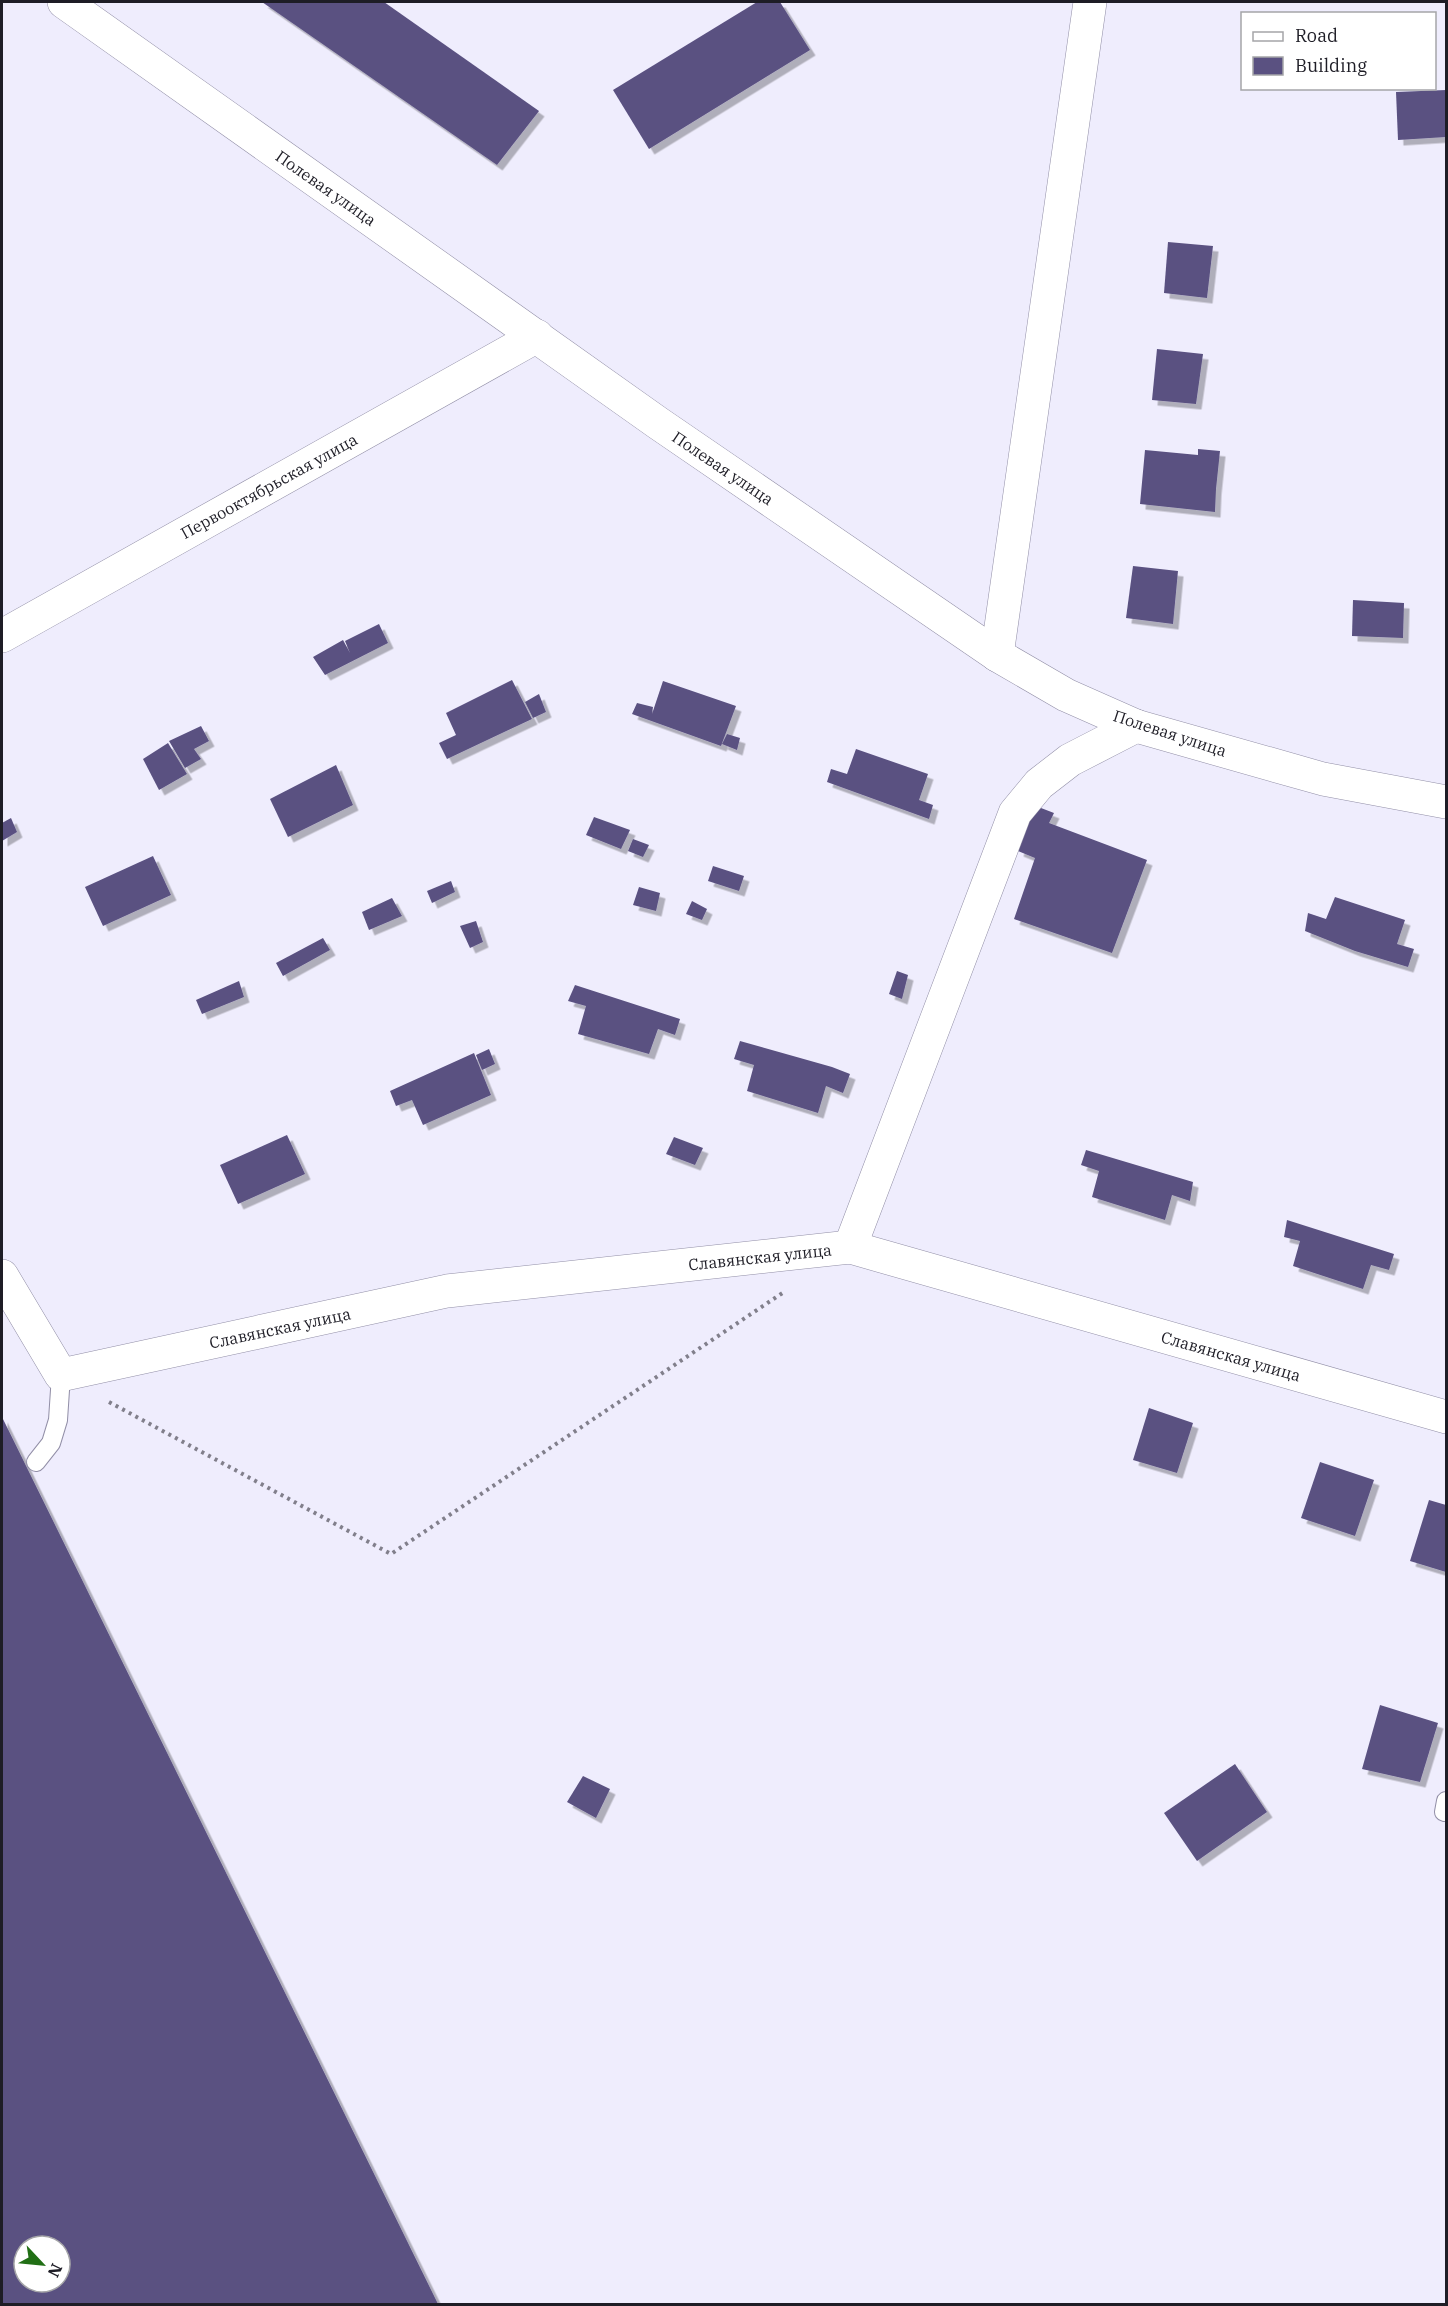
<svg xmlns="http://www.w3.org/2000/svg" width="1448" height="2306" viewBox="0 0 1448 2306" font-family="'IBM Plex Serif',serif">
<defs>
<filter id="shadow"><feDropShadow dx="5.5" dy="5.5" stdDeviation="0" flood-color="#0004"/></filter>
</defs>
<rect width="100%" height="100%" fill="#efedfd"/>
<g fill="#5a5181" fill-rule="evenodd" filter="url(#shadow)">
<path d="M262,2H384L539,111L497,165Z"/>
<path d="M757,2H780L810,50L649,149L613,90Z"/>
<path d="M1446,90V137L1398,140L1396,92Z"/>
<path d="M1168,242L1213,246L1207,298L1164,293Z"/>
<path d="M1157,349L1203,354L1196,404L1152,400Z"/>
<path d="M1198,449L1220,451L1216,489L1215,512L1140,504L1145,450L1198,455Z"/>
<path d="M1133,566L1178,571L1173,624L1126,618Z"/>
<path d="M1353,600L1404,603L1403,638L1352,636Z"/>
<path d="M379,624L388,643L325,675L313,657L343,640L350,653L345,641Z"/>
<path d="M512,680L532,719L447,759L439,743L456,735L446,713Z"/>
<path d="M663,681L736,706L721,746L632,714L637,703L653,707L652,714Z"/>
<path d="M539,694L546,712L533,718L525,702Z"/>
<path d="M201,726L209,741L194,749L201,759L185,768L169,741Z"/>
<path d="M727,734L740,738L737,750L722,744Z"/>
<path d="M168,743L187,774L159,790L143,759Z"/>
<path d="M856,749L928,774L919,800L933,805L929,819L827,782L831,769L847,774Z"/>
<path d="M336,765L353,805L288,837L270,799Z"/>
<path d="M1041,808L1054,813L1049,823L1147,860L1112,953L1014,919L1035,858L1018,851L1031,812Z"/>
<path d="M594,817L630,830L621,849L586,835Z"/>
<path d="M11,818L17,832L2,841V823Z"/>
<path d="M633,839L649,845L643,857L628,851Z"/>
<path d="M153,856L171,895L103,926L85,887Z"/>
<path d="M713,866L744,876L739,891L708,881Z"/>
<path d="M451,881L455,892L432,903L427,891Z"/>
<path d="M639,887L660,893L656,911L633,905Z"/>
<path d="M1335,897L1405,920L1397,944L1414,949L1408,967L1355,951L1305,931L1308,913L1326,919Z"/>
<path d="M392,898L402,916L369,930L362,912Z"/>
<path d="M692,901L707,909L702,920L686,914Z"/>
<path d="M476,921L483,942L470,948L460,926Z"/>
<path d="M323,938L330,950L283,976L276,963Z"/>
<path d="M897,971L908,975L902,999L889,994Z"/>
<path d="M239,981L244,997L202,1014L196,1000Z"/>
<path d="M575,985L680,1019L675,1035L658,1029L649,1054L578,1034L586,1006L568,1001Z"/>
<path d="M740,1041L832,1067L850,1074L843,1093L826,1086L818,1113L747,1091L754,1065L734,1059Z"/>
<path d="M489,1049L495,1064L482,1070L476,1055Z"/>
<path d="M474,1053L491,1095L423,1125L412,1100L396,1106L390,1091Z"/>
<path d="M287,1135L305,1174L238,1204L220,1165Z"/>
<path d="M674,1137L703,1148L695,1165L666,1154Z"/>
<path d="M1086,1150L1193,1182L1190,1201L1172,1195L1165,1220L1092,1197L1099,1171L1081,1165Z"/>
<path d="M1287,1220L1394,1254L1389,1270L1371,1265L1363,1289L1293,1266L1300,1241L1284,1237Z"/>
<path d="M1149,1408L1193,1423L1177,1473L1133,1460Z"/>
<path d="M2,1417L438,2304H2ZM24,2246H60V2282H24Z"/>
<path d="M1320,1462L1374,1480L1355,1536L1301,1518Z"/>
<path d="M1429,1500L1446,1505V1572L1410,1561Z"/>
<path d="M1380,1705L1438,1723L1420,1782L1362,1769Z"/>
<path d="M1235,1764L1267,1812L1197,1861L1164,1813Z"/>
<path d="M583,1776L610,1789L596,1818L567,1802Z"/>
</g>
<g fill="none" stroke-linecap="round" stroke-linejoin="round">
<defs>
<g id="service">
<path d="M36,1462L51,1443L58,1420L61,1375"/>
<path d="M1444,1812L1446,1801"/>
</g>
<g id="minor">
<path d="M2,636L537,336"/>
<path d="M997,655L1090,2"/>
<path d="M850,1247L1015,813L1039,784L1070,760L1136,726"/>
<path d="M2,1276L61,1375L447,1291L850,1247L1446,1417"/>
</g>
<path id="tertiary" d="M64,2L658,423L997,655L1066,695L1136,726L1323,779L1446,802"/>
</defs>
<use href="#service" stroke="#928fa7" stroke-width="20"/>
<use href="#minor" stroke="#928fa7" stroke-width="34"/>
<use href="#tertiary" stroke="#928fa7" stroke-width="34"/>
<path stroke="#817f8b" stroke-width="4" stroke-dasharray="3 4.5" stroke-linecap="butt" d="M109,1402L391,1554L784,1292"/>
<use href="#service" stroke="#fff" stroke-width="18"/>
<use href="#minor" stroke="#fff" stroke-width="33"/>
<use href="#tertiary" stroke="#fff" stroke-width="33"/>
</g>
<g text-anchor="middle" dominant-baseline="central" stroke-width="6" stroke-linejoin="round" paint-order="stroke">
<g font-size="16" fill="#1e1d26" stroke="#fff">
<text transform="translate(326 188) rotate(35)">Полевая улица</text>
<text transform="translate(723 468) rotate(34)">Полевая улица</text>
<text transform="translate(269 486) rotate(-29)">Первооктябрьская улица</text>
<text transform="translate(1170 733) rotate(18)">Полевая улица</text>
<text transform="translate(760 1257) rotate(-6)">Славянская улица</text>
<text transform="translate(280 1328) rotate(-12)">Славянская улица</text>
<text transform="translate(1231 1356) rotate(16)">Славянская улица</text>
</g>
</g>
<rect width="1448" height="2306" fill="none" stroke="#1e1d26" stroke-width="6"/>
<rect x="1241" y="12" width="195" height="78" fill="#ffffff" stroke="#a5a5a8" stroke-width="1.5"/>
<rect x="1253" y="32" width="30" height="9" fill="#ffffff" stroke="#a5a5a8" stroke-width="1.5"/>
<text x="1295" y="42" font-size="18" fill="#1e1d26">Road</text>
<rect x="1253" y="57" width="30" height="18" fill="#5a5181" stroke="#a5a5a8" stroke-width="1.5"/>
<text x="1295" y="72" font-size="18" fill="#1e1d26">Building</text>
<g transform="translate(42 2264) rotate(116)"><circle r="28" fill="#ffffff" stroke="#a5a5a8" stroke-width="1.5"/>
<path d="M0-4.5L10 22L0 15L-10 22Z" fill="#216f15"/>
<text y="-9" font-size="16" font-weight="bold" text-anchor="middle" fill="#1e1d26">N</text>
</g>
</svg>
